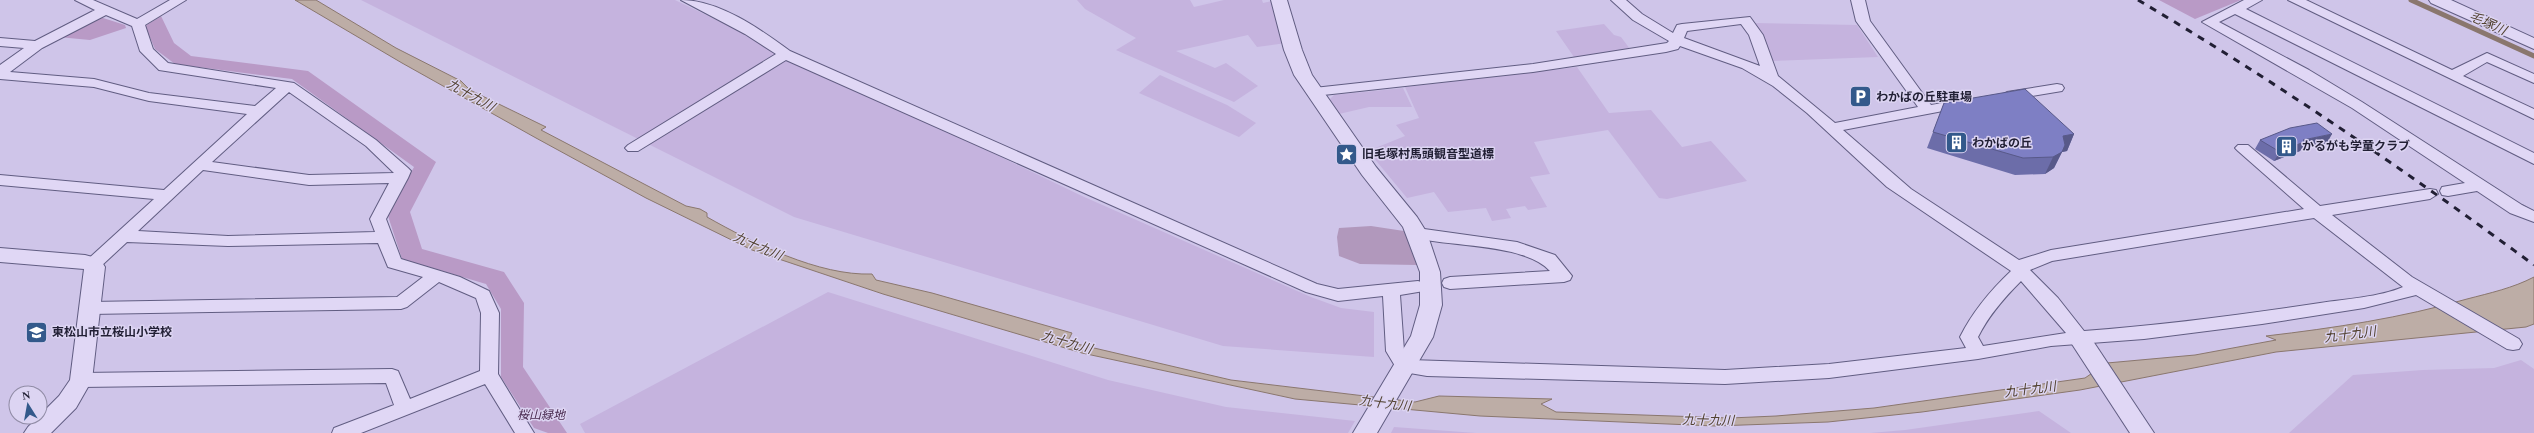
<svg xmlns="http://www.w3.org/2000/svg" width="2534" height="433" viewBox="0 0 2534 433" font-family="'Times New Roman','Noto Sans JP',serif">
<rect width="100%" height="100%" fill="#cfc5e9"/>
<g fill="#c5b3de">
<path d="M361,0H675L1082,196L1311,297L1341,308L1374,312V357L1223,346L794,217Z"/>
<path d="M1077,0H1190L1194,7L1224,0H1262L1263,3L1272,1L1286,43L1257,47L1248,35L1176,51L1215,68L1226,63L1258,86L1234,102L1116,50L1136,38L1085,9Z"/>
<path d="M1753,23L1857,25L1878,57L1771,61Z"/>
<path d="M1604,24L1614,35L1621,37L1630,49L1574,57L1556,31Z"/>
<path d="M1577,67L1609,113L1651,110L1682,147L1711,141L1747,181L1667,199L1659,198L1608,130L1534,142L1550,174L1530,177L1547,207L1528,210L1525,206L1506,209L1511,218L1492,221L1486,208L1448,212L1434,192L1407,198L1368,151L1405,136L1396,125L1419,118L1405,87Z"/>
<path d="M1160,75L1227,105L1256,123L1239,137L1139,93Z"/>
<path d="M1403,88L1412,107H1369L1339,114L1329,100L1334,95Z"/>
<path d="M828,292L1108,380L1226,407L1355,421L1348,433H585L580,424Z"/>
<path d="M2521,360L2534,369V433H2289L2353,375L2423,370L2494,368Z"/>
<path d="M2039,411L2071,433H1870L1905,430Z"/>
<path d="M1394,427L1476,433H1391Z"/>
</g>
<g fill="#b99ac6">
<path d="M2159,0H2241L2195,19Z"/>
<path d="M161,16L174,43L191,56L308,71L436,162L410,212L422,249L504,272L524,303L523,367L567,433H548L534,428L501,377V309L486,284L402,259L388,216L414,167L292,79L175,64L155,49L145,26Z"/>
<path d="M100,17L125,25L126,28L90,40L58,37Z"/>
</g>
<path fill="#b198bc" d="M1371,226L1404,231L1411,243L1417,265L1360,264L1339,256L1337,237L1339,228Z"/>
<path fill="#bdada6" stroke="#8a776e" d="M295,0H316L396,48L461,81L470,90L546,127L541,130L686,206L700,209L707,213V217C753,243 819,276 872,274L876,280L932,293L1072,333L1069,339L1077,344L1231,380L1415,402L1439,396L1552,399L1541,404L1556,412L1730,418L1776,416L1874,408L2085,378L2107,363L2195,355L2276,340L2266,336C2334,328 2401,318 2467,299C2490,293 2513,288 2534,277V324L2526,327L2276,352L2080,390L1922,412L1828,422L1715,426L1480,416L1295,399L1082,353L883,294L752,250L646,198L536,138L402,63Z"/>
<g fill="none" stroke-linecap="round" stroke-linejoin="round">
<path stroke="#8a776e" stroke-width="5" d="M2411,0L2534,56"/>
<defs>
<g id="minor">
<path d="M75,0H93L137,19L170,0H186L145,25L153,49L168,63L294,83L376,140L408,168L411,171L408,178L386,219L401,259L460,277L489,291L499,313L498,374L534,433H515L485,384L361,433H332L334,428L394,405L386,383L81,387L75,385L72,380L75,375L81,373L392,369L398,371L410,399L480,371L481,313L476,298L439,282L407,307L401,309L90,314L84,312L81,308L84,304L90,302L397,297L423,277L388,267L378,243L228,246L127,242L99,268H87L85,264L87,260L154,199L0,185V175L164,190L247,114L149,101L94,87L0,79V65L24,48L0,46V38L35,41L95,10ZM106,15L132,26L140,51L159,70L276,88L255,106L149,93L94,79L10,72L42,48ZM289,92L366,146L394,173L309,175L212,162ZM203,170L309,185L389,183L370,219L375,232L228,236L138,231Z"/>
<path d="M681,0C719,0 760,29 790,51L1317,284L1338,289L1418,281L1424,283L1426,287L1424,291L1400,295L1404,351L1410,360L1725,370L1829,364L1966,348L1960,337C1973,311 1990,291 2011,271L1887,187L1807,113L1773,86L1742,68L1680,46L1678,49L1666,52L1533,72L1314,96L1307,92L1314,88L1533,64L1667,43L1669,41L1633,20L1611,0H1626L1642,14L1673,33L1677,25L1682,24L1750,17L1763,35L1778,76L1835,123L1918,107L1856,21L1851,0H1865L1870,21L1931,105L1964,99L1971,103L1964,107L1843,130L1911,189L2019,260L2051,250L2304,209L2238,151L2235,148L2238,145H2248L2320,206L2430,189L2436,190L2438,194L2430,199L2332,215L2412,277L2519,339L2522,344L2519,349L2513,350L2507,349L2416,295L2364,308L2262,324L2144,339L2051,346L1978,359L1829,378L1725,384L1427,376L1398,371L1386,351L1383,296L1338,301L1306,292L786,60L638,151H628L625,148L628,145L776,54L745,34ZM1741,24L1749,35L1760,66L1684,38L1687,31ZM2314,218L2403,287C2380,297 2345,299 2320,303C2241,315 2163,325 2084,331L2058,298L2030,270L2052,261ZM2021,281L2066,333L1983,346L1978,337C1989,315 2004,298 2021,281Z"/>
<path d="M2244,0H2262L2246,9L2534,153V164L2235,14L2219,22L2309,70L2362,102L2522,205L2534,211V222L2510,213L2477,191L2448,196L2442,195L2440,191L2442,187L2465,183L2352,108L2202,22Z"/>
<path d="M2288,0H2306L2452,70L2487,53L2534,74V83L2487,62L2463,76L2534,109V119Z"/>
<path d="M2057,84L2062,85L2064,88L2062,91L2007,100L2000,96L2007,92Z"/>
<path d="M1417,228L1517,242L1555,255L1572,276L1570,280L1564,282L1450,289L1444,287L1442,283L1444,279L1450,277L1550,271C1525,243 1448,247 1411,237L1409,233L1411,229Z"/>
</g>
<g id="tertiary">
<path d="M1271,0H1287L1302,50L1312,75L1376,167L1417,217L1427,233L1440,272L1442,305L1433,337L1377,433H1353L1411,336L1420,305V272L1403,227L1362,175L1294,75L1284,50Z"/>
<path d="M2429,0H2451L2534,38V49L2431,3Z"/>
<path d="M0,248L85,255L100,259L105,267L92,380L76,408L51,433H24L28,427L59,396L70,380L84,269L0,262Z"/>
<path d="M2079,330L2087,332L2154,433H2130L2068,338L2071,332Z"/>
</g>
</defs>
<use href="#minor" stroke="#615d82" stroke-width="2"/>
<use href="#tertiary" stroke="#615d82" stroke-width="2"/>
<use href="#minor" fill="#e0d7f5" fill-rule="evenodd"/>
<use href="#tertiary" fill="#e0d7f5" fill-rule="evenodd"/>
<path stroke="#211f34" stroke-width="3" stroke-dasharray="7 7" stroke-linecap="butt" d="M2138,0C2275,81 2406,171 2534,265"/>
</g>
<g fill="#6c6da9">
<path d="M1944,103L2074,134L2067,151L2062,152L2054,168L2045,174L2015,175L1927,148Z"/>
<path d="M2260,140L2327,143L2302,148L2300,151L2274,161L2255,149Z"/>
</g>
<g fill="#585989">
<path d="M2074,134L2067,151L2062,152L2054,168L2045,174L2063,136Z"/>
<path d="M2332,134L2327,143L2302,148L2300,151L2274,161L2280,152L2303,140Z"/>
</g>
<g fill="#7e7fc4" stroke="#585989">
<path d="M2025,89L2074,134L2063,136L2065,145L2062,152L2053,157L2023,158L1933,132L1944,103Z"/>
<path d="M2317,123L2332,134L2303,140L2306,141L2280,152L2260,140L2290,128Z"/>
</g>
<defs>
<symbol id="parking-square" viewBox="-11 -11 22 22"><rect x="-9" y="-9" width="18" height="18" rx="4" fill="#33598b" stroke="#dcd4f2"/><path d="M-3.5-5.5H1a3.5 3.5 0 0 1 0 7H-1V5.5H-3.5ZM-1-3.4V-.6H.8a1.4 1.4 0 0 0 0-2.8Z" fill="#fff"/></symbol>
<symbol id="building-square" viewBox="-11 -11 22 22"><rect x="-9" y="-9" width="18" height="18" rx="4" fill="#33598b" stroke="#dcd4f2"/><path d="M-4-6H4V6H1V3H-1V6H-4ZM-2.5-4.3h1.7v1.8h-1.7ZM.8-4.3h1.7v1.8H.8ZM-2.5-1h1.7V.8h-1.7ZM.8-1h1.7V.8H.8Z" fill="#fff"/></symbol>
<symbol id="sight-square" viewBox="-11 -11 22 22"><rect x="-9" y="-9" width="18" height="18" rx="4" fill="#33598b" stroke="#dcd4f2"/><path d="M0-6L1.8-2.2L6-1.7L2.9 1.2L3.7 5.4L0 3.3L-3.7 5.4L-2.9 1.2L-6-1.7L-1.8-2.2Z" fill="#fff"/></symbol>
<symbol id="school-square" viewBox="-11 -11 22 22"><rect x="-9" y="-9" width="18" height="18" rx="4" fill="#33598b" stroke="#dcd4f2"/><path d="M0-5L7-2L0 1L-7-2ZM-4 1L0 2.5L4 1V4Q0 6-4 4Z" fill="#fff"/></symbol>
</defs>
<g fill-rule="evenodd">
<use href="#parking-square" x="1848" y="84" width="25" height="25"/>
<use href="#building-square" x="1944" y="130" width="25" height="25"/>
<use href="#building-square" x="2274" y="134" width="25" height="25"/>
<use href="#sight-square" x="1334" y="142" width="25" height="25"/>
<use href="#school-square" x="24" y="320" width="25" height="25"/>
</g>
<g text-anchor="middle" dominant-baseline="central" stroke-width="3" stroke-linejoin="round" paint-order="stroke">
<g font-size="12" font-weight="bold" fill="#211f34" stroke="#dcd4f2" text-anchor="start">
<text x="1876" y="97">わかばの丘駐車場</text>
<text x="1972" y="143">わかばの丘</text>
<text x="2302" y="146">かるがも学童クラブ</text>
<text x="1362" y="154">旧毛塚村馬頭観音型道標</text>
<text x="52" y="332">東松山市立桜山小学校</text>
</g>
<g font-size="12" font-style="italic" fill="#48284e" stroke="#dcd4f2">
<text x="541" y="415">桜山緑地</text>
</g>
<g font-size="13" font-style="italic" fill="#524230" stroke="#dcd4f2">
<text transform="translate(2488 23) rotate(24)">毛塚川</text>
<text transform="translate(471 95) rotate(29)">九十九川</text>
<text transform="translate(758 246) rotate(23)">九十九川</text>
<text transform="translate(2350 334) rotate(-7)">九十九川</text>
<text transform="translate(1067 342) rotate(16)">九十九川</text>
<text transform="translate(2030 389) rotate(-7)">九十九川</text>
<text transform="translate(1385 403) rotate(7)">九十九川</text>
<text transform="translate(1708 420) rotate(1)">九十九川</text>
</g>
</g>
<g transform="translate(28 405) rotate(349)"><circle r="19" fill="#dcd4f2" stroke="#918ca6"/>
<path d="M0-3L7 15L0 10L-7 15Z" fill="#33598b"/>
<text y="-6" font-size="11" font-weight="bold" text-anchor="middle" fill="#211f34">N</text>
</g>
</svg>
